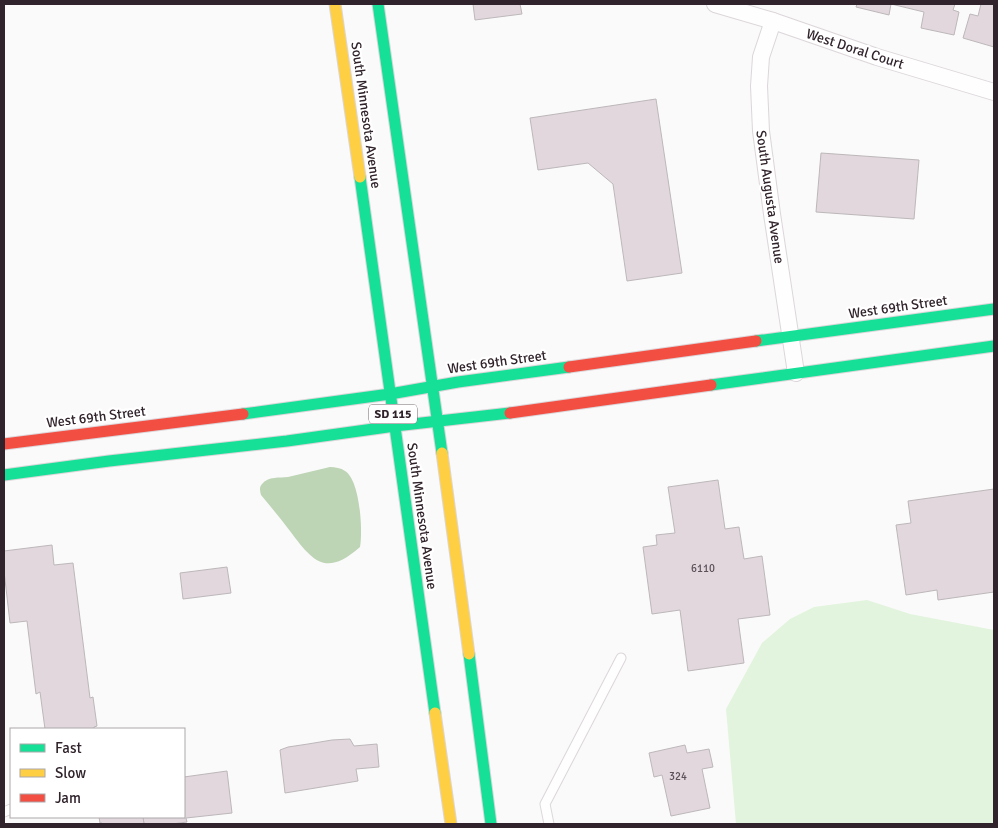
<svg xmlns="http://www.w3.org/2000/svg" width="998" height="828" viewBox="0 0 998 828" font-family="Signika,sans-serif">
<rect width="100%" height="100%" fill="#fafafa"/>
<path fill="#e2f4dd" d="M867,600L910,614L994,630V824H736L726,709L762,643L790,619L814,607Z"/>
<path fill="#bdd4b5" d="M330,467C335,467 341,468 345,471C360,480 363,530 360,547C326,577 313,562 290,531C281,519 271,507 261,495C260,491 259,487 262,484C268,476 280,478 288,477C302,474 316,470 330,467Z"/>
<g fill="#e1d7dd" stroke="#bdb7ba">
<path d="M473,4H520L522,14L475,20Z"/>
<path d="M857,4H955L953,10L959,12L954,35L921,28L924,12L891,4L889,15L856,7Z"/>
<path d="M981,4H994V47L963,38L970,14L978,16Z"/>
<path d="M656,99L682,273L627,281L613,184L588,163L538,170L530,118Z"/>
<path d="M821,153L919,160L914,219L816,212Z"/>
<path d="M718,480L725,529L739,527L744,559L762,556L770,615L738,619L744,663L688,671L680,610L652,614L643,547L657,545L656,535L675,533L668,487Z"/>
<path d="M994,489V592L938,600L937,590L906,595L896,525L911,523L908,501Z"/>
<path d="M52,545L54,565L73,563L90,698L93,697L97,726L94,727V729H45L40,692L36,694L27,621L10,623L4,571V551Z"/>
<path d="M227,567L231,593L183,599L180,573Z"/>
<path d="M350,739L354,746L377,744L379,767L356,769L358,781L285,793L280,750L288,747L308,744L332,740Z"/>
<path d="M685,745L687,753L709,749L713,767L702,769L710,808L671,816L662,775L654,777L649,753Z"/>
<path d="M227,771L232,813L186,818L187,822L172,824H144L143,817H184V777Z"/>
<path d="M99,817H143L144,824H102V823H100Z"/>
</g>
<g fill="none" stroke-linecap="round" stroke-linejoin="round">
<defs>
<g id="lane">
<path d="M4,812L11,809"/>
<path d="M549,824L545,804L621,658"/>
</g>
<g id="street">
<path d="M715,4L773,21L877,57L994,92"/>
<path d="M773,21L761,57L759,86L761,131L772,214L796,373"/>
</g>
<g id="fast">
<path d="M378,4L442,453"/>
<path d="M360,177L435,713"/>
<path d="M756,341L994,309"/>
<path d="M711,385L994,346"/>
<path d="M243,414L390,394L458,382L569,367"/>
<path d="M4,475L109,461L287,441L395,426L510,413"/>
<path d="M469,654L491,824"/>
</g>
<g id="slow">
<path d="M335,4L360,177"/>
<path d="M442,453L469,654"/>
<path d="M435,713L451,824"/>
</g>
<g id="jam">
<path d="M569,367L756,341"/>
<path d="M510,413L711,385"/>
<path d="M4,444L243,414"/>
</g>
</defs>
<use href="#lane" stroke="#dcd6da" stroke-width="11"/>
<use href="#street" stroke="#dcd6da" stroke-width="18"/>
<use href="#fast" stroke="#dcd6da" stroke-width="13"/>
<use href="#slow" stroke="#dcd6da" stroke-width="13"/>
<use href="#jam" stroke="#dcd6da" stroke-width="13"/>
<use href="#lane" stroke="#fefefe" stroke-width="9"/>
<use href="#street" stroke="#fefefe" stroke-width="16"/>
<use href="#fast" stroke="#16e098" stroke-width="11"/>
<use href="#slow" stroke="#ffcf43" stroke-width="11"/>
<use href="#jam" stroke="#f24e42" stroke-width="11"/>
</g>
<g text-anchor="middle" dominant-baseline="central" stroke-width="4.5" stroke-linejoin="round" paint-order="stroke">
<g font-size="11" fill="#5c5058">
<text x="703" y="568">6110</text>
<text x="678" y="776">324</text>
</g>
<rect fill="#fff" stroke="#6e656b" stroke-width="1" x="369" y="404.5" width="48" height="19" rx="4"/>
<g font-size="12" font-weight="bold" fill="#30232b">
<text x="393" y="414">SD 115</text>
</g>
<g font-size="14" fill="#30232b" stroke="#fff">
<text transform="translate(855 49) rotate(18)">West Doral Court</text>
<text transform="translate(366 115) rotate(82)">South Minnesota Avenue</text>
<text transform="translate(770 197) rotate(82)">South Augusta Avenue</text>
<text transform="translate(898 307) rotate(-8)">West 69th Street</text>
<text transform="translate(497 362) rotate(-8)">West 69th Street</text>
<text transform="translate(96 417) rotate(-7)">West 69th Street</text>
<text transform="translate(422 516) rotate(82)">South Minnesota Avenue</text>
</g>
</g>
<rect width="998" height="828" fill="none" stroke="#30232b" stroke-width="10"/>
<rect x="10" y="728" width="175" height="90" fill="#ffffff" stroke="#aca7aa"/>
<rect x="20" y="744" width="25" height="8" fill="#16e098" stroke="#aca7aa"/>
<text x="55" y="753" font-size="15" fill="#30232b">Fast</text>
<rect x="20" y="769" width="25" height="8" fill="#ffcf43" stroke="#aca7aa"/>
<text x="55" y="778" font-size="15" fill="#30232b">Slow</text>
<rect x="20" y="794" width="25" height="8" fill="#f24e42" stroke="#aca7aa"/>
<text x="55" y="803" font-size="15" fill="#30232b">Jam</text>
</svg>
